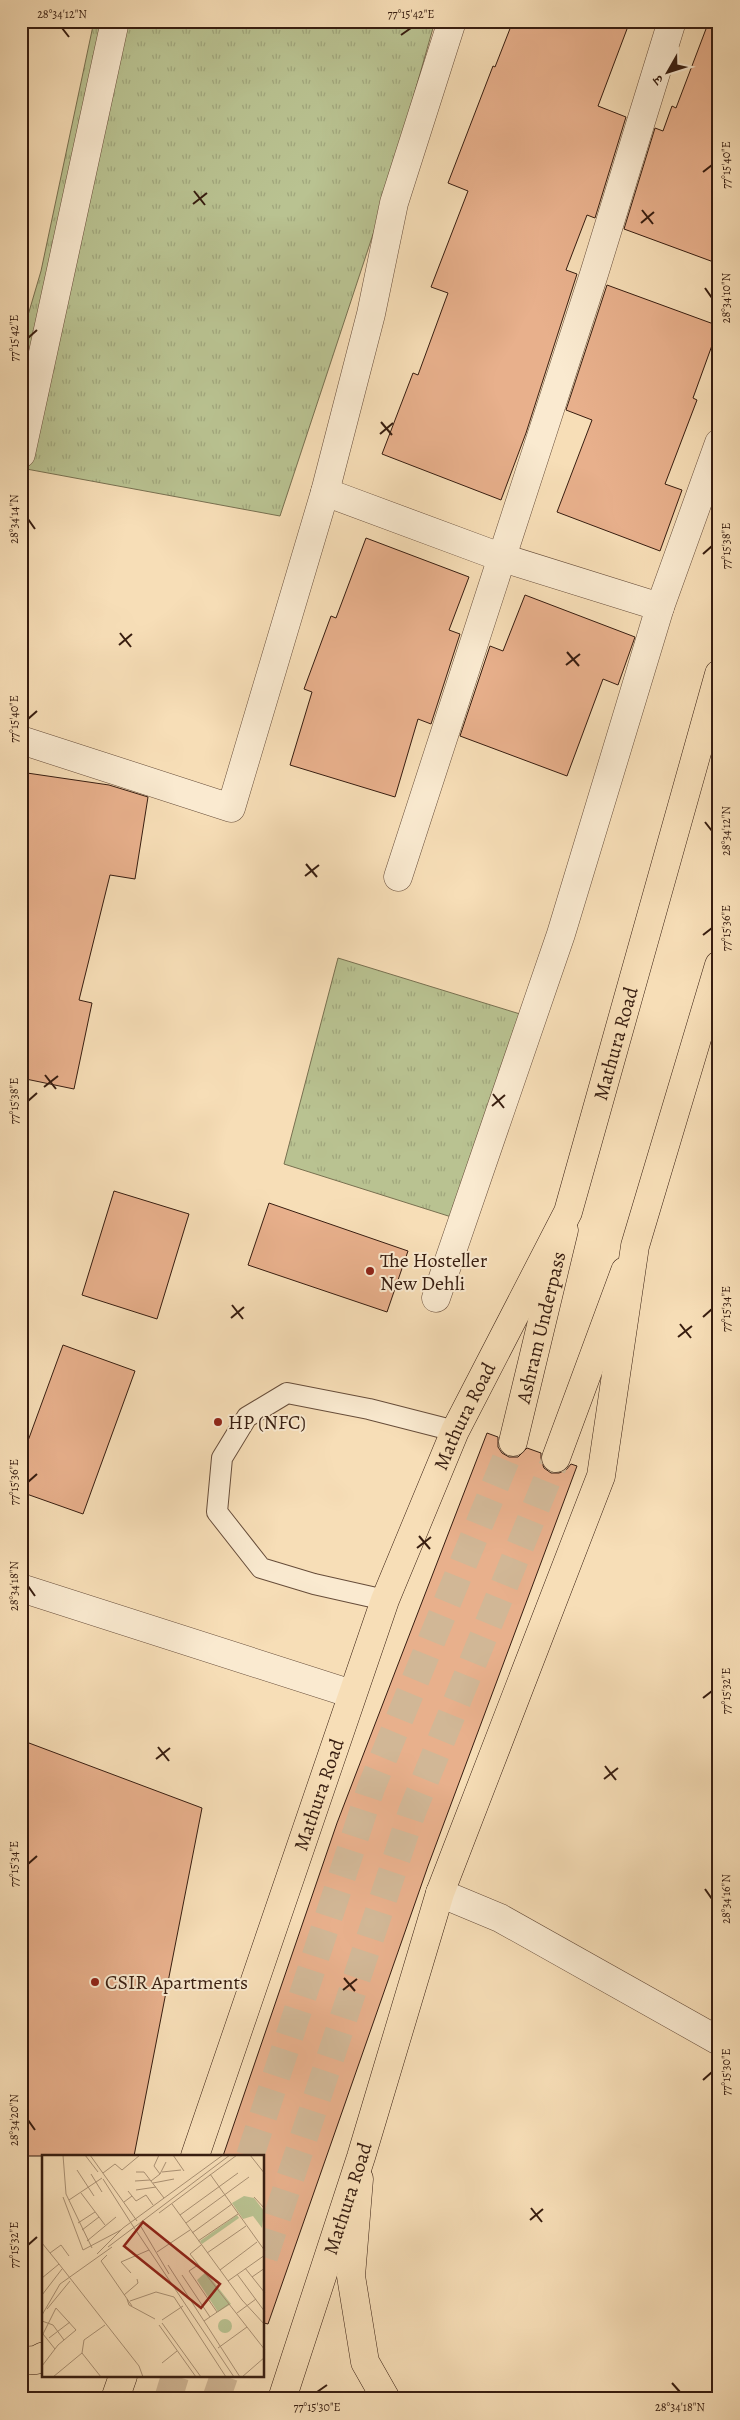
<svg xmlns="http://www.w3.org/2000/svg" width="740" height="2420" viewBox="0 0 740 2420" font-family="Alegreya,'Noto Serif Devanagari',serif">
<defs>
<pattern id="park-tufts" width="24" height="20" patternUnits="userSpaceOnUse" patternTransform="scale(1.25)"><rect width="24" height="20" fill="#b9c291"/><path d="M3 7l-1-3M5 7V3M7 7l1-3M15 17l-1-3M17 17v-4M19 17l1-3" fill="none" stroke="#a0a67c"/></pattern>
</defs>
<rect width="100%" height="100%" fill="#f7deb7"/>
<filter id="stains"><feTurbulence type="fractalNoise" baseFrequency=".004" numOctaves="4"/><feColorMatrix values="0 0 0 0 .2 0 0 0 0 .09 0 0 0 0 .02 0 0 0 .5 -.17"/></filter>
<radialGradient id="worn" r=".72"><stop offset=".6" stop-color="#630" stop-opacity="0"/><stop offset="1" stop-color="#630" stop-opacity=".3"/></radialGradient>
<g fill="url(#park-tufts)" stroke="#787050">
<path d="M94,21H435L383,204L280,516L21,468V339L41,271Z"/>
<path d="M338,958L533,1018L461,1220L284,1164Z"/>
</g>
<g fill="#e8b08c" stroke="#371d10">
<path d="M513,21H630L598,106L626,117L595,218L587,215L566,270L577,274L526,433L501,500L382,454L413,373L418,375L448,293L431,287L468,191L448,183L493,66L495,67Z"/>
<path d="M709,21H719V264L624,229L655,128L663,131L672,106L676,108Z"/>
<path d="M607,285L719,326L693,398L697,400L665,484L682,490L660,551L557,512L592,420L566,410Z"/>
<path d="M366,538L469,577L449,630L460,634L431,724L418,719L395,797L290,765L312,692L304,689L331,616L336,618Z"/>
<path d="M525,595L635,637L618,685L603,679L567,776L460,736L490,646L503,651Z"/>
<path d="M27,773L109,785L148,797L135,879L110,875L79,1000L92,1003L74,1089L21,1078V810Z"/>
<path d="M114,1191L189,1214L157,1319L82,1295Z"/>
<path d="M269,1203L408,1251L387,1312L248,1265Z"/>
<path d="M63,1345L135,1371L83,1514L21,1492V1460Z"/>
<path d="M487,1433L498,1437V1447L502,1453L509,1457H518L527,1448L541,1453V1460L544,1468L551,1473H559L566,1470L571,1464L577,1466L428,1866L268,2324L264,2323V2156H223L337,1823Z"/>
<path d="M21,1740L202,1808L134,2156H21Z"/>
</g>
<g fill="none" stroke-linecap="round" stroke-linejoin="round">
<g stroke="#d1b796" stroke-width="28" stroke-dasharray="28 14" stroke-linecap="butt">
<path d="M250,2156L371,1788L513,1442"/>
<path d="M264,2257L412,1812L556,1458"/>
<path d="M168,2399L175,2376"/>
<path d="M216,2399L224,2376"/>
</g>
<defs>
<path id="service" d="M385,1600L314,1584L261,1568L217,1512L222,1458L247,1417L287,1393L369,1409L455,1431"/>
<g id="minor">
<path d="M21,454L115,21"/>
<path d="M325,492L503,558L660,607"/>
<path d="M21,740L231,808L325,492L371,314L394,203L452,21"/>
<path d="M398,877L594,274L672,21"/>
<path d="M436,1298L561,934L660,607L719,443"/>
<path d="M21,1588L352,1694"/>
<path d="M440,1893L500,1918L719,2041"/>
</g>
<g id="primary">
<path id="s1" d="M513,1442L564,1230"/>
<path d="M556,1458L625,1271"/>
<path d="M359,2179L351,2276L365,2362L386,2399"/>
<path d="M21,2361L36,2360L44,2356"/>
</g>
<g id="trunk">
<path id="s2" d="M195,2156L385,1600L455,1431L568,1212L719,674"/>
<path d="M115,2399L123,2376"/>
<path id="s3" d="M282,2399L361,2157L440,1893L601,1476L635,1246L719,965"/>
</g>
</defs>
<use href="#service" stroke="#674d3a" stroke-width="22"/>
<use href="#minor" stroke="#674d3a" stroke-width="29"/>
<use href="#primary" stroke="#371d10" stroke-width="29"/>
<use href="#trunk" stroke="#371d10" stroke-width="29"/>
<use href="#service" stroke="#faead0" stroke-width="20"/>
<use href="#minor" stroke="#faead0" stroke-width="28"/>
<use href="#primary" stroke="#f7deb7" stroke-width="28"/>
<use href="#trunk" stroke="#f7deb7" stroke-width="28"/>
</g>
<path fill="none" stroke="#371d10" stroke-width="2" d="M62,28L69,37M401,35L411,28M703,172L712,165M194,191L205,205M193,204L207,193M642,210L653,224M641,223L654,212M705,288L712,298M28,338L37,330M381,422L392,435M380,434L393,423M28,519L35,529M703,554L712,546M120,633L131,647M119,645L132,634M567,652L579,666M566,665L580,654M28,719L37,711M705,822L712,831M306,864L317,877M305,876L319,865M703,935L712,928M45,1075L56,1089M44,1087L58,1076M493,1094L504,1108M28,1101L37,1093M492,1106L505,1095M232,1305L243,1319M703,1317L712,1309M231,1318L244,1307M680,1324L691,1338M678,1337L692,1326M28,1482L37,1474M419,1536L430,1549M417,1548L431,1537M28,1586L35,1596M703,1698L712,1691M158,1747L169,1761M156,1759L170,1748M605,1766L616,1780M604,1779L618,1768M28,1864L37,1856M705,1889L712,1899M344,1978L355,1991M343,1990L357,1979M703,2080L712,2072M28,2120L35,2130M531,2208L542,2222M530,2220L543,2209M28,2245L37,2237M672,2383L680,2392M317,2392L327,2385"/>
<g fill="#8f2418" stroke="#faead0" stroke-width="2">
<circle cx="370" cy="1271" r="5"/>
<circle cx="218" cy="1422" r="5"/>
<circle cx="95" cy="1982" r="5"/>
</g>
<g text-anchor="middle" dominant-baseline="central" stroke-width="4" stroke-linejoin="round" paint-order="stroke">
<g font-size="20" fill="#371d10" stroke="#faead0">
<text stroke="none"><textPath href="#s2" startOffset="1192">Mathura Road</textPath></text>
<text stroke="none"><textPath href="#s1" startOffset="118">Ashram Underpass</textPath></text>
<text stroke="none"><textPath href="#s2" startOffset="788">Mathura Road</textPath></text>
<text stroke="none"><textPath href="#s2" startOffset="382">Mathura Road</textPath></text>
<text stroke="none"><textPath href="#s3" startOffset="211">Mathura Road</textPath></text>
</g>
<g font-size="20" fill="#371d10" stroke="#faead0" text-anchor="start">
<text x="380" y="1260">The Hosteller<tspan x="380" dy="23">New Dehli</tspan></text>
<text x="228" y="1422">HP (NFC)</text>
<text x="105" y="1982">CSIR Apartments</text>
</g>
</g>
<g transform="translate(42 2155)">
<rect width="222" height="222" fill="#f7deb7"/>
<path d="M202,41L212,43L222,56L220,73L211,61L201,64L190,48ZM195,60L197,63L160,89L158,86ZM164,117L189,149L176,157L155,125ZM176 171a7 7 0 1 1 14 0a7 7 0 1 1-14 0Z" fill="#b9c291"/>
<path fill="none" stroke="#aa9174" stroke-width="1" d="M21,0L24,39L50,93M43,0L56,17M48,0L95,66M117,0L112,11L118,19M131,0L142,16M208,0L223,19M35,15L52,41M94,17H102L122,43M120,17L139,15M61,18L73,9L80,15L98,0M49,19L60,37M168,19L223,96M61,24L89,68M93,26L108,25M109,26L118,19L124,7M111,28L132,24M94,35L114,32M39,38L63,70M90,41L94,46L104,40L111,50M21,42L41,95L79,75M212,42L223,54M27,45L60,23M82,47L90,41L86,36M130,49L200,145L223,170M117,58L195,0M138,60L196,18M36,68L53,57M89,68L192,222M144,68L207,22M98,70L127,119M40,75L57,62M150,78L190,49M45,86L74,62M156,86L196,59M0,88L17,109M159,90L148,99L187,149M66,92L188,0M115,97L148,75M8,98L19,90L27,101M165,98L204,71M55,99L81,73L181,0M65,100L59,106L90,151M126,110L198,222M156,110L147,116L175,157M203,113L223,138M178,115L215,87M89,118L79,107L107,95M195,119L223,157M140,120L168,162M210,122L223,113M0,123L17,109L97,211L101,222M186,126L223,100M0,140L20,114M82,140L96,128L95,124M85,144L87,150L113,164M88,146L114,137L132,142L184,222M5,154L28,126M195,158L214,144M0,160L18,129L70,92M120,165L141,151M0,166L11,170L22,185M162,166L187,149L223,195M120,168L159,222M117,170L154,222M1,179L13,194M0,181L14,153L34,175L16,190L0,211M7,183L28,167M176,193L205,172M40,198L59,222M120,208L135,196M11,222L40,198L42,185L63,170M200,222L223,202"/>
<path fill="#8f2418" fill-opacity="0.15" stroke="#8f2418" stroke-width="2.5" d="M101,67L178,129L159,153L82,91Z"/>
<rect width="222" height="222" fill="none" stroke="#371d10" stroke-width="2.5"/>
</g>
<rect width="740" height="2420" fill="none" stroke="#f7deb7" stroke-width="55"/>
<g transform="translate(668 72) rotate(231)" stroke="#faead0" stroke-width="4" paint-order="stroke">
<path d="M0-4L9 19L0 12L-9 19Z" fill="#371d10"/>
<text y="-8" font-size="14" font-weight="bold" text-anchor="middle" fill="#371d10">उ</text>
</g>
<rect x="28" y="28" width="684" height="2364" fill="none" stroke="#371d10" stroke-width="2"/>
<g font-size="12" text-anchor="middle" fill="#371d10">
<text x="62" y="18">28°34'12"N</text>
<text x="411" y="18">77°15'42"E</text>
<text transform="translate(726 165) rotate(-90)" y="4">77°15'40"E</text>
<text transform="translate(726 298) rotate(-90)" y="4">28°34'10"N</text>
<text transform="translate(14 338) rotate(-90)" y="4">77°15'42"E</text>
<text transform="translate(14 519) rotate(-90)" y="4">28°34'14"N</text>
<text transform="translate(726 546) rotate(-90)" y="4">77°15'38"E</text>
<text transform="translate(14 719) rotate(-90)" y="4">77°15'40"E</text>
<text transform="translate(726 831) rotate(-90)" y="4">28°34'12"N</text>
<text transform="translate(726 928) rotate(-90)" y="4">77°15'36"E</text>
<text transform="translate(14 1101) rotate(-90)" y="4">77°15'38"E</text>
<text transform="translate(726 1309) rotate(-90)" y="4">77°15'34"E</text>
<text transform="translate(14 1482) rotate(-90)" y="4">77°15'36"E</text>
<text transform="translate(14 1586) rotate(-90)" y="4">28°34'18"N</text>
<text transform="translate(726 1691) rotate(-90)" y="4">77°15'32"E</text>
<text transform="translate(14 1864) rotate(-90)" y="4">77°15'34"E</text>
<text transform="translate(726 1899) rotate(-90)" y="4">28°34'16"N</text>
<text transform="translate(726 2072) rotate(-90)" y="4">77°15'30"E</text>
<text transform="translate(14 2120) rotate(-90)" y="4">28°34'20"N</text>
<text transform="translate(14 2245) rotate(-90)" y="4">77°15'32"E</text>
<text x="317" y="2411">77°15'30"E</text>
<text x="680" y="2411">28°34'18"N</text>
</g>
<rect width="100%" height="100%" filter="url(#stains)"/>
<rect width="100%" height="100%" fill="url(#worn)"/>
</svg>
